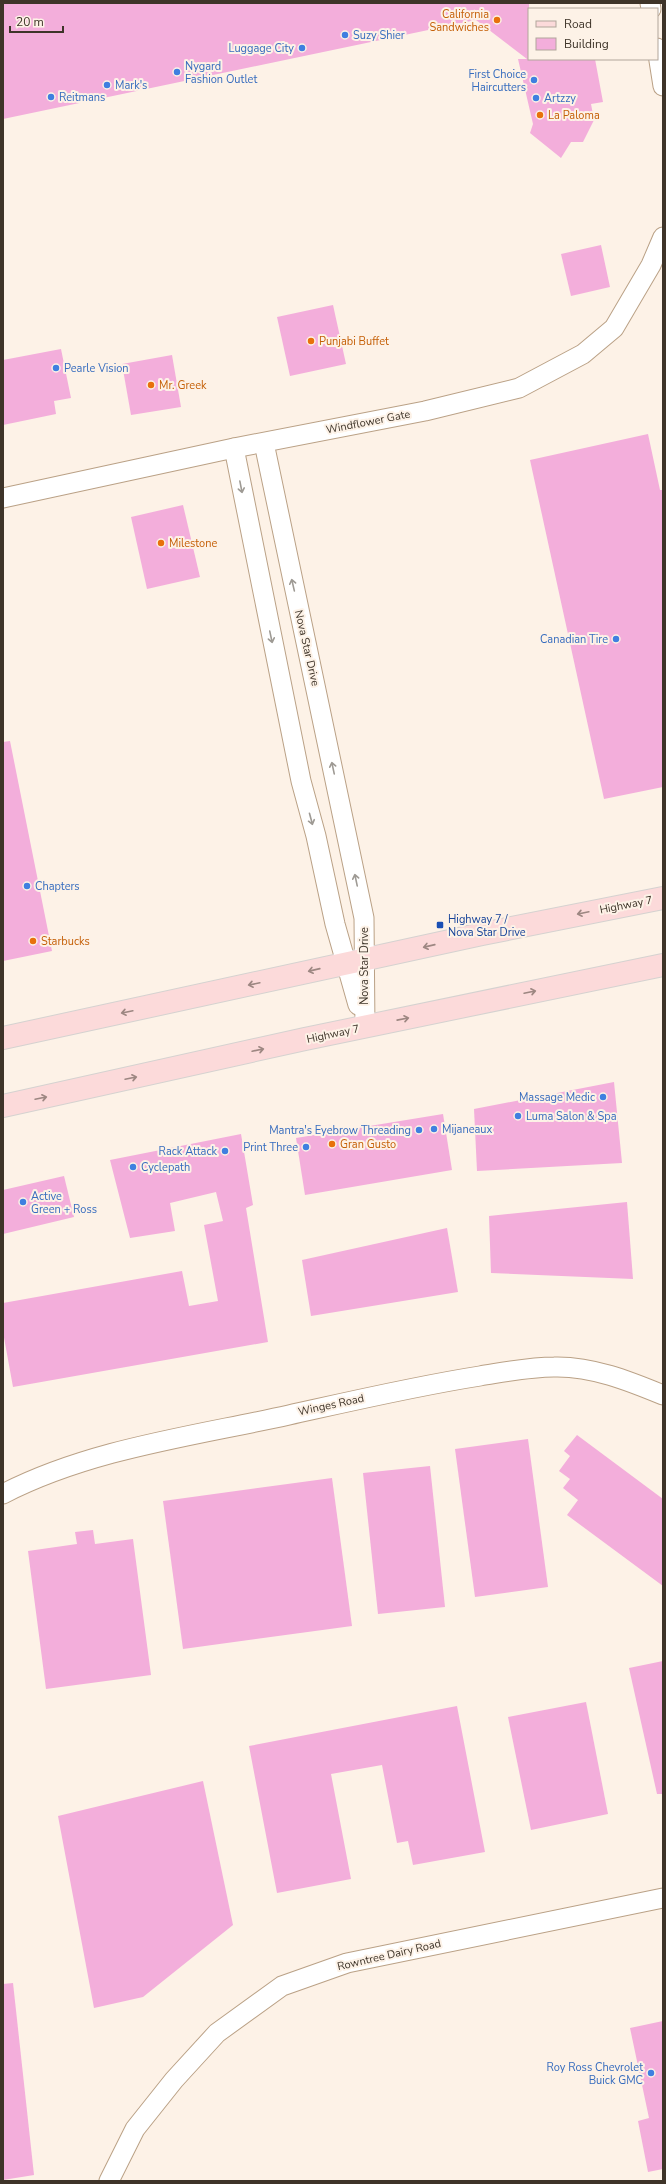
<svg xmlns="http://www.w3.org/2000/svg" width="666" height="2184" viewBox="0 0 666 2184" font-family="'Nunito Sans',sans-serif">
<rect width="100%" height="100%" fill="#fdf2e7"/>
<g fill="#f3aedb">
<path d="M3,3H529V59H595L603,102L591,104L594,120L583,142H571L561,158L530,133L533,124L518,59H527L476,20L3,119Z"/>
<path d="M601,245L610,287L571,296L561,254Z"/>
<path d="M333,305L346,364L290,376L277,317Z"/>
<path d="M61,349L71,398L54,401L56,414L3,425V360Z"/>
<path d="M172,355L181,407L131,415L122,364Z"/>
<path d="M648,434L660,490H663V787L604,799L530,460Z"/>
<path d="M183,505L200,577L147,589L131,517Z"/>
<path d="M10,741L52,951L3,961V742Z"/>
<path d="M614,1082L622,1163L477,1171L474,1109Z"/>
<path d="M443,1114L452,1170L305,1195L296,1138Z"/>
<path d="M241,1134L253,1205L246,1208L268,1342L13,1387L3,1332V1303L182,1271L189,1306L218,1301L204,1225L223,1221L216,1192L170,1203L175,1231L130,1238L110,1160Z"/>
<path d="M64,1176L74,1217L3,1234V1190Z"/>
<path d="M627,1202L633,1279L491,1273L489,1216Z"/>
<path d="M447,1228L458,1292L311,1316L302,1260Z"/>
<path d="M577,1435L663,1499V1586L567,1515L578,1500L563,1488L570,1479L559,1471L570,1456L564,1451Z"/>
<path d="M528,1439L548,1587L475,1597L455,1449Z"/>
<path d="M430,1466L445,1607L378,1614L363,1473Z"/>
<path d="M332,1478L352,1626L183,1649L163,1501Z"/>
<path d="M93,1530L95,1544L133,1539L151,1675L46,1689L28,1551L77,1544L75,1532Z"/>
<path d="M663,1661V1794H657L629,1668Z"/>
<path d="M586,1702L608,1814L531,1830L508,1717Z"/>
<path d="M457,1706L485,1852L413,1865L408,1841L397,1843L382,1765L331,1774L351,1879L277,1893L249,1746Z"/>
<path d="M203,1781L233,1925L143,1997L94,2008L58,1816Z"/>
<path d="M13,1983L34,2175L3,2180V1984Z"/>
<path d="M663,2021V2169L648,2172L638,2121L649,2118L630,2028Z"/>
</g>
<g fill="none" stroke-linecap="round" stroke-linejoin="round">
<defs>
<g id="minor">
<path d="M650,3L651,9"/>
<path d="M657,48L663,86"/>
<path d="M264,443L364,918L365,1027"/>
<path d="M234,448L301,781L316,836L335,924L358,1005"/>
<path d="M3,498L234,448L425,411L519,388L583,354L614,328L651,265L663,237"/>
<path d="M3,1494C90,1449 194,1436 289,1415C352,1401 416,1386 480,1376C505,1372 529,1367 554,1367C592,1366 629,1381 663,1395"/>
<path d="M109,2181L135,2129L174,2080L217,2033L282,1986L347,1963L663,1898"/>
</g>
<g id="primary">
<path d="M3,1038L482,934L663,898"/>
<path d="M3,1106L305,1039L663,965"/>
</g>
</defs>
<use href="#minor" stroke="#baa186" stroke-width="21"/>
<use href="#primary" stroke="#d5d2d0" stroke-width="24"/>
<use href="#minor" stroke="#fff" stroke-width="19"/>
<use href="#primary" stroke="#fcdada" stroke-width="22"/>
</g>
<defs><path id="oneway-shaft" d="M-6 0H5M1.5-3L5.5 0L1.5 3" fill="none" stroke-width="1.6" stroke-linecap="round" stroke-linejoin="round"/></defs>
<g stroke="#9e9a94">
<use href="#oneway-shaft" transform="translate(241 487) rotate(79)"/>
<use href="#oneway-shaft" transform="translate(293 585) rotate(-103)"/>
<use href="#oneway-shaft" transform="translate(271 637) rotate(78)"/>
<use href="#oneway-shaft" transform="translate(333 768) rotate(-102)"/>
<use href="#oneway-shaft" transform="translate(311 819) rotate(75)"/>
<use href="#oneway-shaft" transform="translate(356 880) rotate(-102)"/>
</g>
<g stroke="#9d8782">
<use href="#oneway-shaft" transform="translate(583 913) rotate(168)"/>
<use href="#oneway-shaft" transform="translate(429 946) rotate(167)"/>
<use href="#oneway-shaft" transform="translate(314 970) rotate(167)"/>
<use href="#oneway-shaft" transform="translate(254 984) rotate(168)"/>
<use href="#oneway-shaft" transform="translate(530 992) rotate(-12)"/>
<use href="#oneway-shaft" transform="translate(127 1012) rotate(168)"/>
<use href="#oneway-shaft" transform="translate(403 1019) rotate(-11)"/>
<use href="#oneway-shaft" transform="translate(258 1050) rotate(-12)"/>
<use href="#oneway-shaft" transform="translate(131 1078) rotate(-12)"/>
<use href="#oneway-shaft" transform="translate(41 1098) rotate(-12)"/>
</g>
<g fill="#e8710a" stroke="#fdf2e7" stroke-width="1.5">
<circle cx="497" cy="20" r="4"/>
<circle cx="540" cy="115" r="4"/>
<circle cx="311" cy="341" r="4"/>
<circle cx="151" cy="385" r="4"/>
<circle cx="161" cy="543" r="4"/>
<circle cx="33" cy="941" r="4"/>
<circle cx="332" cy="1144" r="4"/>
</g>
<g fill="#3f7fe0" stroke="#fdf2e7" stroke-width="1.5">
<circle cx="345" cy="35" r="4"/>
<circle cx="302" cy="48" r="4"/>
<circle cx="177" cy="72" r="4"/>
<circle cx="534" cy="80" r="4"/>
<circle cx="107" cy="85" r="4"/>
<circle cx="51" cy="97" r="4"/>
<circle cx="536" cy="98" r="4"/>
<circle cx="56" cy="368" r="4"/>
<circle cx="616" cy="639" r="4"/>
<circle cx="27" cy="886" r="4"/>
<circle cx="603" cy="1097" r="4"/>
<circle cx="518" cy="1116" r="4"/>
<circle cx="434" cy="1129" r="4"/>
<circle cx="419" cy="1130" r="4"/>
<circle cx="306" cy="1147" r="4"/>
<circle cx="225" cy="1151" r="4"/>
<circle cx="133" cy="1167" r="4"/>
<circle cx="23" cy="1202" r="4"/>
<circle cx="651" cy="2073" r="4"/>
</g>
<rect fill="#1a4fb4" stroke="#fdf2e7" stroke-width="1.5" x="436" y="921" width="8" height="8" rx="2"/>
<g text-anchor="middle" dominant-baseline="central" stroke-width="4" stroke-linejoin="round" paint-order="stroke">
<g font-size="11" fill="#c56008" stroke="#fdf2e7" text-anchor="start">
<text x="489" y="14" text-anchor="end">California<tspan x="489" dy="13">Sandwiches</tspan></text>
<text x="548" y="115">La Paloma</text>
<text x="319" y="341">Punjabi Buffet</text>
<text x="159" y="385">Mr. Greek</text>
<text x="169" y="543">Milestone</text>
<text x="41" y="941">Starbucks</text>
<text x="340" y="1144">Gran Gusto</text>
</g>
<g font-size="11" fill="#366cbe" stroke="#fdf2e7" text-anchor="start">
<text x="353" y="35">Suzy Shier</text>
<text x="294" y="48" text-anchor="end">Luggage City</text>
<text x="185" y="66">Nygard<tspan x="185" dy="13">Fashion Outlet</tspan></text>
<text x="526" y="74" text-anchor="end">First Choice<tspan x="526" dy="13">Haircutters</tspan></text>
<text x="115" y="85">Mark's</text>
<text x="59" y="97">Reitmans</text>
<text x="544" y="98">Artzzy</text>
<text x="64" y="368">Pearle Vision</text>
<text x="608" y="639" text-anchor="end">Canadian Tire</text>
<text x="35" y="886">Chapters</text>
<text x="595" y="1097" text-anchor="end">Massage Medic</text>
<text x="526" y="1116">Luma Salon &amp; Spa</text>
<text x="442" y="1129">Mijaneaux</text>
<text x="411" y="1130" text-anchor="end">Mantra's Eyebrow Threading</text>
<text x="298" y="1147" text-anchor="end">Print Three</text>
<text x="217" y="1151" text-anchor="end">Rack Attack</text>
<text x="141" y="1167">Cyclepath</text>
<text x="31" y="1196">Active<tspan x="31" dy="13">Green + Ross</tspan></text>
<text x="643" y="2067" text-anchor="end">Roy Ross Chevrolet<tspan x="643" dy="13">Buick GMC</tspan></text>
</g>
<g font-size="11" fill="#3e3429" stroke="#fdf2e7">
<text transform="translate(368 422) rotate(-11)">Windflower Gate</text>
<text transform="translate(307 648) rotate(77)">Nova Star Drive</text>
<text transform="translate(626 905) rotate(-11)">Highway 7</text>
<text transform="translate(364 966) rotate(-90)">Nova Star Drive</text>
<text transform="translate(333 1034) rotate(-12)">Highway 7</text>
<text transform="translate(331 1405) rotate(-12)">Winges Road</text>
<text transform="translate(389 1955) rotate(-13)">Rowntree Dairy Road</text>
</g>
<g font-size="11" fill="#164399" stroke="#fdf2e7" text-anchor="start">
<text x="448" y="919">Highway 7 /<tspan x="448" dy="13">Nova Star Drive</tspan></text>
</g>
</g>
<rect width="666" height="2184" fill="none" stroke="#3e3429" stroke-width="8"/>
<rect x="528" y="8" width="130" height="52" fill="#fdf2e7" stroke="#b1a69b"/>
<rect x="536" y="21" width="20" height="6" fill="#fcdada" stroke="#b1a69b"/>
<text x="564" y="28" font-size="12" fill="#3e3429">Road</text>
<rect x="536" y="38" width="20" height="12" fill="#f3aedb" stroke="#b1a69b"/>
<text x="564" y="48" font-size="12" fill="#3e3429">Building</text>
<path d="M10 26v6h53v-6" fill="none" stroke="#3e3429" stroke-width="2"/>
<text x="16" y="26" font-size="12" fill="#3e3429" stroke="#fdf2e7" stroke-width="3" paint-order="stroke">20 m</text>
</svg>
